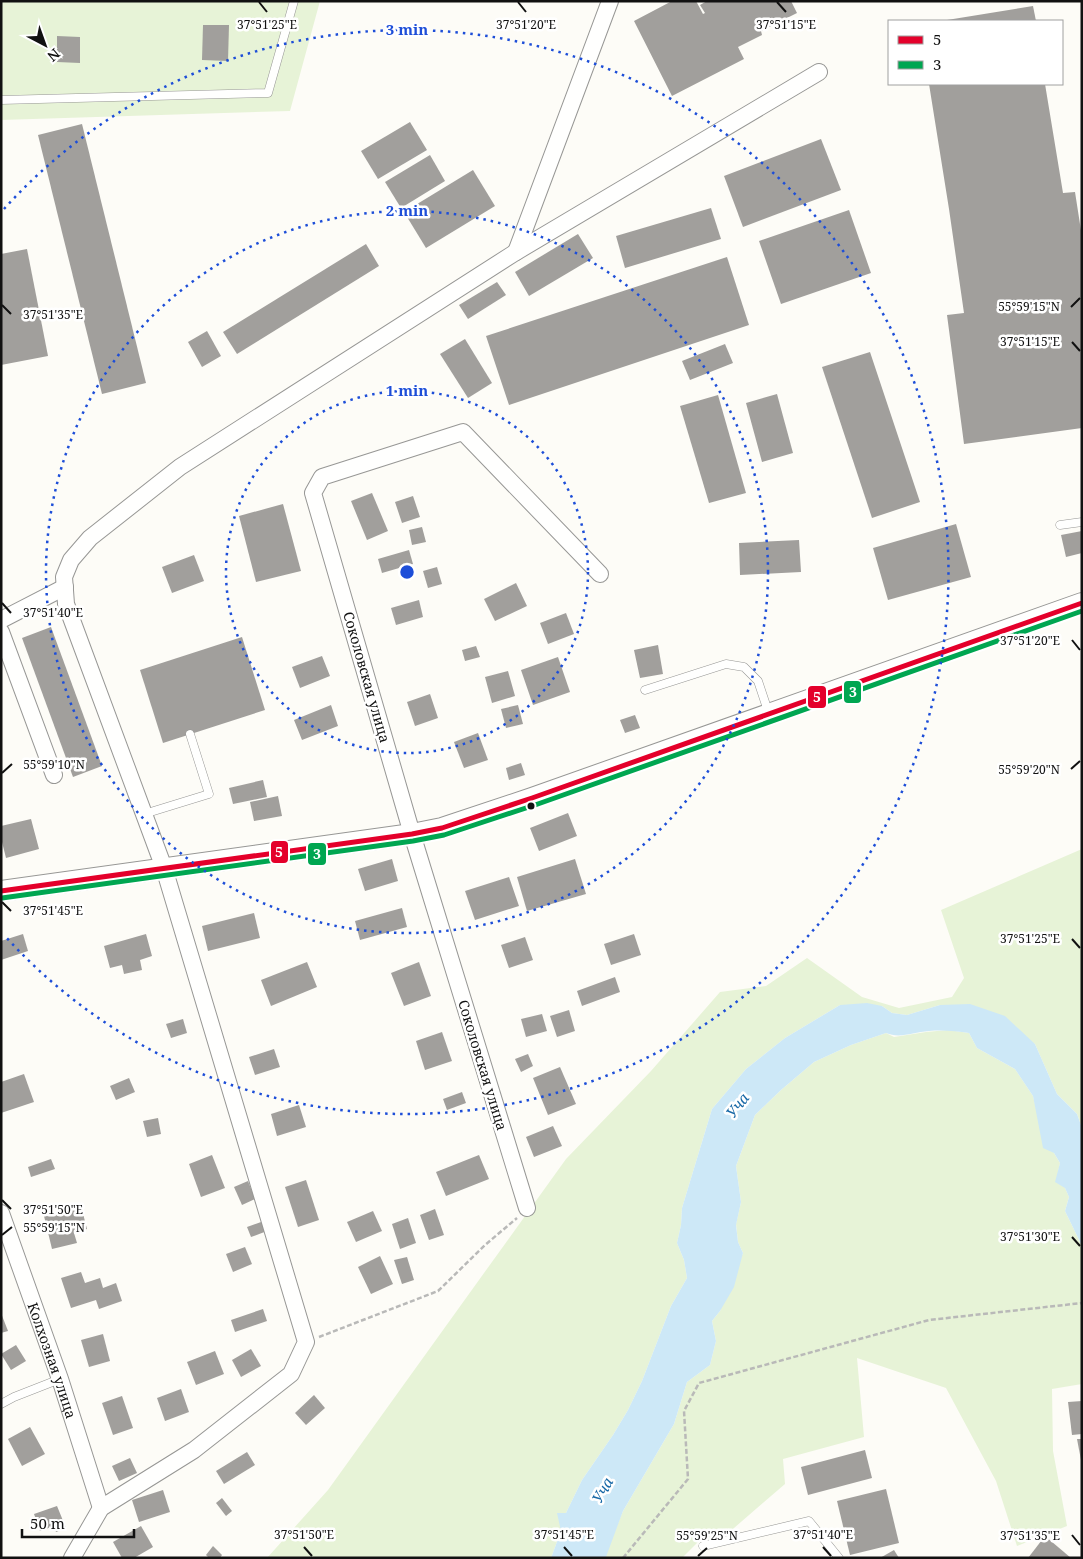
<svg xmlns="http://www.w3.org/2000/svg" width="1083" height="1559" viewBox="0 0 1083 1559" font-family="'Noto Serif',serif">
<rect width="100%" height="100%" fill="#fdfcf7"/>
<g fill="#e7f3d7">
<path d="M1,1H320L290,111L1,120Z"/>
<path d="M1082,849V1128L1077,1114L1057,1094L1035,1044L940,1005L907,1015L892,1013L882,1006L840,1005L785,1038L746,1069L712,1109L682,1208L681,1225L677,1243L684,1260L687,1278L671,1306L642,1381L628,1410L613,1435L582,1480L566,1513L561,1531L551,1558H267L328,1490L566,1159L651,1071L720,992L766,986L807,958L862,997L899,1008L952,997L964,978L941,910Z"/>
<path d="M948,1030L969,1033L977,1048L1015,1069L1033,1096L1038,1116L1054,1153L1060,1163L1058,1172L1069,1197L1065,1211L1082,1246V1384L1052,1389L1053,1451L1067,1526L1017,1546L996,1481L946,1388L857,1358L864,1437L783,1459L785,1484L712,1547L703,1537L682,1558H604L623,1511L674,1424L687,1382L710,1365L716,1341L712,1321L720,1311L743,1253L738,1242L736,1224L741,1202L736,1166L755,1115L781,1090L814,1062L851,1045L886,1033L894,1037L926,1032Z"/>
</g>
<path fill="#cde8f7" d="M867,1003L882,1006L892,1013L907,1015L940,1005L970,1004L1005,1016L1035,1044L1057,1094L1077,1114L1082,1128V1246L1065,1211L1069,1197L1065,1188L1055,1182L1060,1163L1054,1153L1043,1148L1033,1096L1015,1069L977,1048L969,1033C956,1031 943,1030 929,1031C913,1032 900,1039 886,1033L851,1045L814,1062L781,1090L755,1115L736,1166L741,1202L736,1225L738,1242L743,1253L734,1287L720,1311L712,1321L716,1341L710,1365L687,1382L674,1424L623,1511L606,1557L551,1558L561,1531L557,1513H566L582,1480L613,1435L628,1410L642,1381L671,1306L687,1278L684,1260L677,1243L681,1225L682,1208L712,1109L746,1069L785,1038L840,1005Z"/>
<g fill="#a19f9c">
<path d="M672,1H696L703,14L705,13L700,5L707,1H791L797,13L761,31L762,35L738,47L744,59L672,96L634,21Z"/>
<path d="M1033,6L1036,21H947V20Z"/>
<path d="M203,25H229L228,61L202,60Z"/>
<path d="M57,36L80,37V63L57,62Z"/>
<path d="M929,84H1045L1063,193L1075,192L1082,237V428L964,444L947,315L964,313L949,209Z"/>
<path d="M410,122L427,150L378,179L361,151Z"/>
<path d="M82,124L146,383L102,394L38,135Z"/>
<path d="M821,139L841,190L743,227L724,176Z"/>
<path d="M430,155L445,181L401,208L385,182Z"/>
<path d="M473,170L495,206L426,248L404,212Z"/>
<path d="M711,208L721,239L625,268L616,236Z"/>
<path d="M849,210L871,273L781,304L759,241Z"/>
<path d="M578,234L593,258L529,296L515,272Z"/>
<path d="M366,244L379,266L237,354L223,332Z"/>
<path d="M27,249L48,356L1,365V254Z"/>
<path d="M727,257L749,325L509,405L486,336Z"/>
<path d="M497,282L506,295L468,319L459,305Z"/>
<path d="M207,331L221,356L202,367L188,342Z"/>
<path d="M465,339L492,383L468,398L440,354Z"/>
<path d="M725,344L733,363L690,380L682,361Z"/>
<path d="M870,352L920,502L872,518L822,367Z"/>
<path d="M777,394L793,453L762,462L746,403Z"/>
<path d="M718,395L746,493L709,503L680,406Z"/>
<path d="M372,493L388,531L367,540L351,501Z"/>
<path d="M413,496L420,517L402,523L395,502Z"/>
<path d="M283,504L301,571L256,582L239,516Z"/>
<path d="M956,524L971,577L888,600L873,548Z"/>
<path d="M422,527L426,542L412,545L409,530Z"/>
<path d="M1082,531V553L1066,557L1061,535Z"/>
<path d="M799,540L801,572L740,575L739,543Z"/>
<path d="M409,550L413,564L382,573L378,559Z"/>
<path d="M194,555L204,581L172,593L162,567Z"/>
<path d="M437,567L442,584L428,588L423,571Z"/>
<path d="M516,583L527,606L495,621L484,599Z"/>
<path d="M419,600L423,617L396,625L391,608Z"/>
<path d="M566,613L574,634L548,644L540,623Z"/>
<path d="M51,627L102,766L73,777L22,638Z"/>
<path d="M242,637L265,710L163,743L140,670Z"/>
<path d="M658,645L663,674L640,678L634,650Z"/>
<path d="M476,646L480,657L465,661L462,650Z"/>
<path d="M322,656L330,676L300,688L292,667Z"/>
<path d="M558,657L570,692L533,705L521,670Z"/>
<path d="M508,671L515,696L492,703L485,677Z"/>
<path d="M430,694L438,718L415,726L407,702Z"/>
<path d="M331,705L338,726L302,740L294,720Z"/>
<path d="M518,705L523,724L506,728L501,709Z"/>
<path d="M635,715L640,728L625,733L620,720Z"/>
<path d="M478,733L488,760L464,768L454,742Z"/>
<path d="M521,763L525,775L509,780L506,768Z"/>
<path d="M263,780L267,797L233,804L229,788Z"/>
<path d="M278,796L282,816L254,821L250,802Z"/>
<path d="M568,813L577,836L539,851L530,828Z"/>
<path d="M31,819L39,849L6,858L1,838V826Z"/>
<path d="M392,859L398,881L365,891L358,869Z"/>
<path d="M575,859L586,894L527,911L517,877Z"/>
<path d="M509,877L519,906L475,920L465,891Z"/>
<path d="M402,908L407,927L360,940L355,921Z"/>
<path d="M254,913L260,938L208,951L202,926Z"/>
<path d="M23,934L28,951L1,960V941Z"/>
<path d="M146,934L152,956L140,960L142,970L124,974L122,965L110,968L104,946Z"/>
<path d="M634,934L641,955L611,965L604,944Z"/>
<path d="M525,937L533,960L509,968L501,945Z"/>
<path d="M307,962L317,987L271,1006L261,980Z"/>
<path d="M419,962L431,996L404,1006L391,973Z"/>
<path d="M615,977L620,992L582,1006L577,991Z"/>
<path d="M569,1010L575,1031L557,1037L550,1016Z"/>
<path d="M542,1014L547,1031L526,1037L521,1019Z"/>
<path d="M183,1019L187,1033L171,1038L166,1024Z"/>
<path d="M442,1032L452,1061L425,1070L416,1041Z"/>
<path d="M274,1049L280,1067L255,1075L249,1057Z"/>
<path d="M528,1054L533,1066L521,1072L515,1059Z"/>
<path d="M560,1067L576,1104L548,1115L533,1078Z"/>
<path d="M24,1074L34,1102L1,1113V1082Z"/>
<path d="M129,1078L135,1092L116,1100L110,1086Z"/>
<path d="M462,1092L466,1103L447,1110L443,1099Z"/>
<path d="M299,1105L306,1127L277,1136L271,1114Z"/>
<path d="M158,1118L161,1134L147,1137L143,1121Z"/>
<path d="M553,1126L562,1146L534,1157L526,1137Z"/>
<path d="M212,1155L225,1188L201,1197L189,1164Z"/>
<path d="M479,1155L489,1179L446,1196L436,1172Z"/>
<path d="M51,1159L55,1169L31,1177L28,1167Z"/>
<path d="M306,1180L319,1220L298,1227L285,1187Z"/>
<path d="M248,1181L255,1199L242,1205L234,1187Z"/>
<path d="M81,1206L87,1229L74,1233L77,1243L52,1249L44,1216Z"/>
<path d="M435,1209L444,1235L429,1240L420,1215Z"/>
<path d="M373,1211L382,1231L356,1242L347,1222Z"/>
<path d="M408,1218L416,1243L400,1249L392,1224Z"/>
<path d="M264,1221L267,1231L251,1237L247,1227Z"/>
<path d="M245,1247L252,1264L233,1272L226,1254Z"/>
<path d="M380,1256L393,1284L371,1294L358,1267Z"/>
<path d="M407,1257L414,1280L402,1284L394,1260Z"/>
<path d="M81,1272L85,1283L100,1278L103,1288L116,1283L122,1301L99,1309L96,1300L71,1308L61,1278Z"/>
<path d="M263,1309L267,1321L235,1332L231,1320Z"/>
<path d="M1,1313L8,1331L1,1333Z"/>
<path d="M103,1334L110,1361L89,1367L81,1340Z"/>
<path d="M16,1345L26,1361L11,1370L1,1354Z"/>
<path d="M251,1349L261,1366L241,1377L232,1360Z"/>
<path d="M215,1351L224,1374L196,1385L187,1362Z"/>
<path d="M181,1389L189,1412L165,1421L157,1398Z"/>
<path d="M314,1395L325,1408L306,1425L295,1413Z"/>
<path d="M122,1396L133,1428L113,1435L102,1403Z"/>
<path d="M1082,1401V1434L1072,1435L1068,1402Z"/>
<path d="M30,1427L45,1454L22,1466L8,1439Z"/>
<path d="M1077,1439H1082V1460H1081Z"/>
<path d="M865,1450L872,1478L808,1495L801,1467Z"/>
<path d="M247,1452L255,1465L224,1484L216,1471Z"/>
<path d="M130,1458L137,1473L119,1481L112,1466Z"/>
<path d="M886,1489L899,1543L850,1555L837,1501Z"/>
<path d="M163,1490L170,1512L139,1522L132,1500Z"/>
<path d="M222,1498L232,1511L226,1516L216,1503Z"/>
<path d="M57,1506L66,1528L56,1532L54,1526L40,1531L34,1514Z"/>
<path d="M141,1526L153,1547L134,1558H122L113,1542Z"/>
<path d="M1045,1536L1071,1558H1028Z"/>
<path d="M213,1546L222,1555L220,1558H209L206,1555Z"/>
<path d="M894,1550L899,1558H880Z"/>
</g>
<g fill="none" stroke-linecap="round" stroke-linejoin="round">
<defs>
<g id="service">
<path d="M1,100L268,93L294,1"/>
<path d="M1060,525L1082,522"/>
<path d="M645,690L726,664L744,667L758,681L769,714"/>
<path d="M144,814L209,794L190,734"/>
<path d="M1,1404L14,1397L60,1379"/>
<path d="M703,1546L809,1521L839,1558"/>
</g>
<g id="minor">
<path d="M516,252L610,1"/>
<path d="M1,620L65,587"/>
<path d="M1,632L54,775"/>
<path d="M527,1208L412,834L313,493L322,477L463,432L600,574"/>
<path id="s1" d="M1,1213L60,1379L101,1508"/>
<path d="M72,1558L101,1508L194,1450L291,1374L306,1342L164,868L66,604L64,577L71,560L90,538L180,467L516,252L819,72"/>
</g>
<path id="tertiary" d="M1,891L412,834L442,828L532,798L1082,603"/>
</defs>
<use href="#service" stroke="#979795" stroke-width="9"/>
<use href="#minor" stroke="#979795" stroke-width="18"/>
<use href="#tertiary" stroke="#979795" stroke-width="22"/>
<g stroke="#b9b9b8" stroke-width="2.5" stroke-dasharray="5 2.5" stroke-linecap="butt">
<path d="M319,1337L438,1291L485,1245L517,1218"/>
<path d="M623,1558L688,1479L684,1411L699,1383L929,1320L1082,1303"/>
</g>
<use href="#service" stroke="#fffffe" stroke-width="8"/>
<use href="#minor" stroke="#fffffe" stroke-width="16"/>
<use href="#tertiary" stroke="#fffffe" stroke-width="20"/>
<defs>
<path id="bus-1" d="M1,891L412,834L442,828L532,798L1082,603"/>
<path id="bus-2" d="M2,898L413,841L444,835L535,805L1082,611"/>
</defs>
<use href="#bus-1" stroke="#fff" stroke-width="9"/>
<use href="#bus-2" stroke="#fff" stroke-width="9"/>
<use href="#bus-1" stroke="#e4002b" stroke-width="5"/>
<use href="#bus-2" stroke="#00a651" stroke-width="5"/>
</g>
<path fill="none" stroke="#111" stroke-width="2" d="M259,2L267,12M518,2L526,12M777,2L786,12M2,305L11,314M1071,307L1080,298M1072,342L1080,351M2,603L11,613M1072,640L1080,650M1071,769L1080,761M2,773L12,764M2,902L11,911M1072,939L1080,948M2,1200L11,1209M2,1235L12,1227M1072,1237L1080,1246M1072,1535L1080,1545M304,1547L312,1556M564,1547L572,1556M823,1547L831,1556M698,1556L707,1548"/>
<g fill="none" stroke="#1d4ed8" stroke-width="2.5" stroke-dasharray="2.5 5">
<circle cx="407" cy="572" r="181"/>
<circle cx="407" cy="572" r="361"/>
<path d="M4 209A542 542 0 1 1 4 935"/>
</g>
<circle fill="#111" stroke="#fff" stroke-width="2" cx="531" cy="806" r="4.5"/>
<g text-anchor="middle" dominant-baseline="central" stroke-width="5" stroke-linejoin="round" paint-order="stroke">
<g font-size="14" fill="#111" stroke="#fff">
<text transform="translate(367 677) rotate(74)">Соколовская улица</text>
<text transform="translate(483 1065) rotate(73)">Соколовская улица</text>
<text stroke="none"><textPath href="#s1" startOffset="156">Колхозная улица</textPath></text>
</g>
<g font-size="15" font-style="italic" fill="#1768a6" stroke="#fff">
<text transform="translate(737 1105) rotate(-52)">Уча</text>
<text transform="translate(602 1490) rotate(-60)">Уча</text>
</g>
</g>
<g font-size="12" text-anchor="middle" fill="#111" stroke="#fff" stroke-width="5" stroke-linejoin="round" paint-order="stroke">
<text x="267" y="29">37°51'25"E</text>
<text x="526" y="29">37°51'20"E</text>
<text x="786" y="29">37°51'15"E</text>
<text x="1029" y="311">55°59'15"N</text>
<text x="53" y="319">37°51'35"E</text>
<text x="1030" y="346">37°51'15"E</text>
<text x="53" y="617">37°51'40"E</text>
<text x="1030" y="645">37°51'20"E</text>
<text x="54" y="769">55°59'10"N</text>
<text x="1029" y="774">55°59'20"N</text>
<text x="53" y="915">37°51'45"E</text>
<text x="1030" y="943">37°51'25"E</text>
<text x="53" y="1214">37°51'50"E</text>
<text x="54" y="1232">55°59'15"N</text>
<text x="1030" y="1241">37°51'30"E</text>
<text x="304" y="1539">37°51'50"E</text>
<text x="564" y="1539">37°51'45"E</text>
<text x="823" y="1539">37°51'40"E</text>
<text x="1030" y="1540">37°51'35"E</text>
<text x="707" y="1540">55°59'25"N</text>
</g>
<circle cx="407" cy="572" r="8" fill="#1d4ed8" stroke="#fff" stroke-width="2.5"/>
<g font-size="15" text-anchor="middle" font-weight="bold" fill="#1d4ed8" stroke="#fff" stroke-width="5" stroke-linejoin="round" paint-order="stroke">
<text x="407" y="35">3 min</text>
<text x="407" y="216">2 min</text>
<text x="407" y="396">1 min</text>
</g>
<g stroke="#fff" stroke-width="2">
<rect x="843" y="680" width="19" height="24" rx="5" fill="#00a651"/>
<rect x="807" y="685" width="20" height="24" rx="5" fill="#e4002b"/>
<rect x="270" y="840" width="19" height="24" rx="5" fill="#e4002b"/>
<rect x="307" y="842" width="20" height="24" rx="5" fill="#00a651"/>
</g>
<g font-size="14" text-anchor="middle" font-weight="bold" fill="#fff">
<text x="853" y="697">3</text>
<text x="817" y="702">5</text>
<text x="279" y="857">5</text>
<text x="317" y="859">3</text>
</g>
<rect width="1083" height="1559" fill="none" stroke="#111111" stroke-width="5"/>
<rect x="888" y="20" width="175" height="65" fill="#ffffff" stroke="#a0a0a0"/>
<rect x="898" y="36" width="25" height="8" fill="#e4002b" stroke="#a0a0a0"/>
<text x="933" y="45" font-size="15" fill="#111111">5</text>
<rect x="898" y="61" width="25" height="8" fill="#00a651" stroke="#a0a0a0"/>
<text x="933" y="70" font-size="15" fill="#111111">3</text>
<g transform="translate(45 45) rotate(139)" stroke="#ffffff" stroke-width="4" paint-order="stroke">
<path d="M0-4L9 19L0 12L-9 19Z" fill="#111111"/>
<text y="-8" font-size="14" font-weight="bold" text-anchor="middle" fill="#111111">N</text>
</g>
<path d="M22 1529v8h112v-8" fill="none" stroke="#111111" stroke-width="2.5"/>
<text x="30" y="1529" font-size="15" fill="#111111" stroke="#ffffff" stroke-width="4" paint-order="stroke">50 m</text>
</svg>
